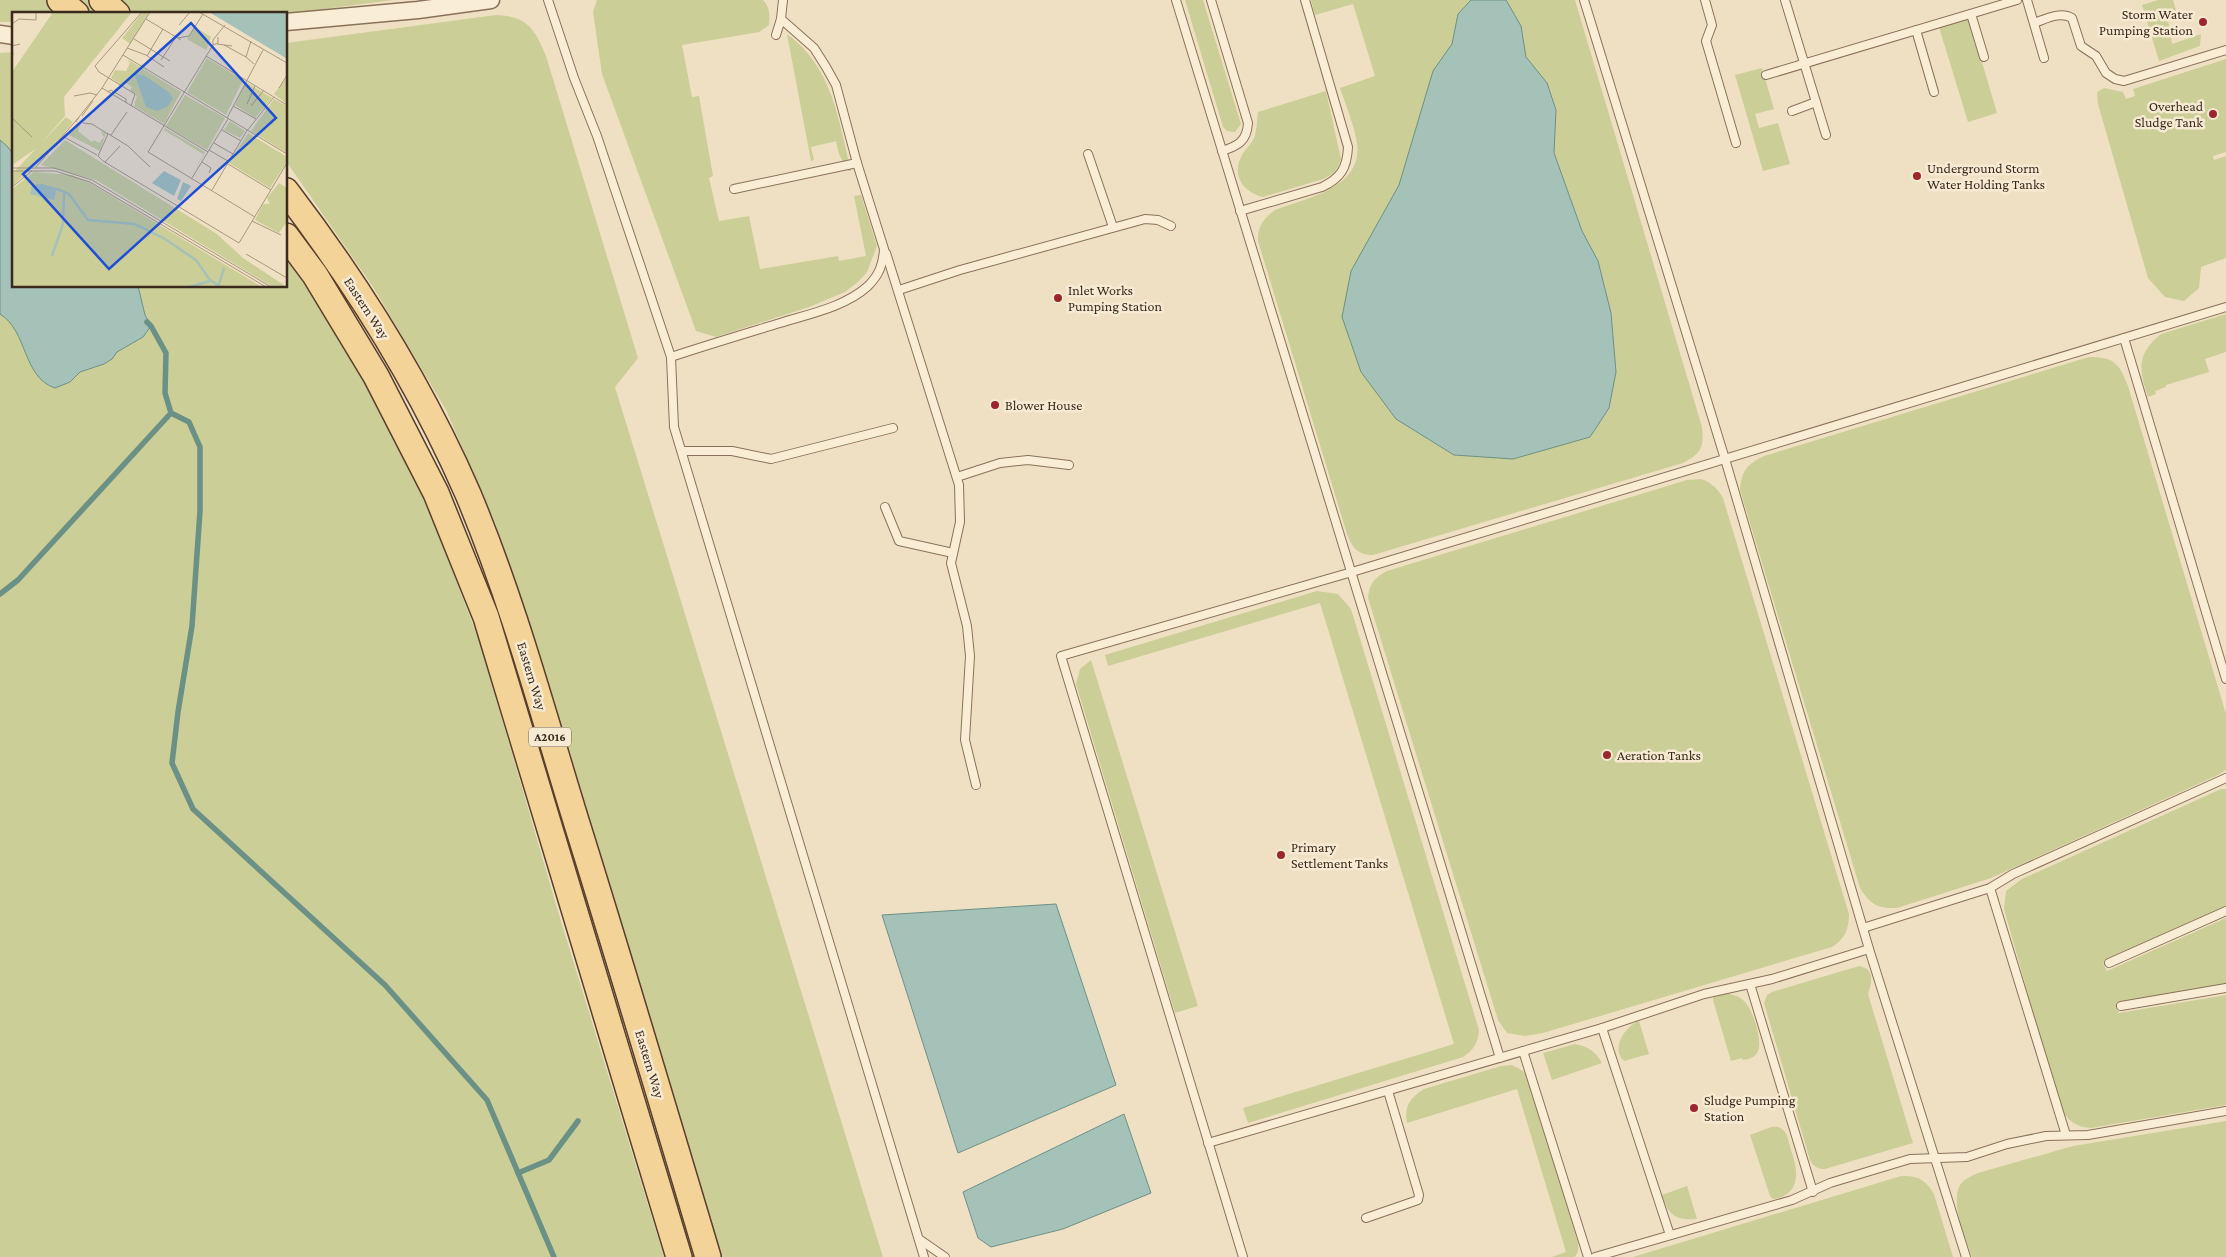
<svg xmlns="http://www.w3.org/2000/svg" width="2226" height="1257" viewBox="0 0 2226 1257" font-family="'Crimson Pro',serif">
<rect width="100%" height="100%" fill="#f0e0c3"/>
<g fill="#cbce96">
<path d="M0,0H393L286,14H14V22H0Z"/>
<path d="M597,0H763C770,7 770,16 769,25L759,32L682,45L692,97L699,96L713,176L709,178L719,221L749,216L760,269L838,256L839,261L866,256L854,196L861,195L877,246L867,272L858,282L845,292L809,307L716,337L696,331L602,74L593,12Z"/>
<path d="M1185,0H1203L1241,124L1235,132L1227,131L1223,127Z"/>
<path d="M1311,0H1575L1702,427C1704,447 1702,453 1683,463L1373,555C1357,555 1352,547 1347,534L1258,241C1257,227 1264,218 1275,210C1307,198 1363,188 1357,143C1354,125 1346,105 1340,88L1375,76L1353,4L1315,15Z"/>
<path d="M2158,0H2173L2178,17L2168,20L2172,44L2201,34L2200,46L2159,61L2142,5Z"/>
<path d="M496,15C527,16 535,29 546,56L638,358L615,387L883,1257H721L496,525L446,410L373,287L286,161V43Z"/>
<path d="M1969,18L1997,113L1968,122L1939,27Z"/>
<path d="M787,34C833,68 838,119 851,171H848L839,154L836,141L811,147L814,160L811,161Z"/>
<path d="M14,52V286H286V255L349,331L428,507L480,643L557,908L664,1257H0V53Z"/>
<path d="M2226,59V152L2213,156L2214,160L2226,156V258L2201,267L2199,288L2184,301L2165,297L2148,278L2098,104L2097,92L2104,88L2123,92L2126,99L2135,96L2133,89Z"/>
<path d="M1762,68L1774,109L1755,114L1759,128L1778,123L1790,164L1763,171L1735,75Z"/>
<path d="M1326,91L1341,159C1338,170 1333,175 1323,179L1263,197C1243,192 1231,175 1242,155C1245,149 1253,143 1255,135C1257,128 1257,119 1258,112Z"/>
<path d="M2226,314V352L2205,359L2209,372L2166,385V387L2155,391L2156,394L2148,397C2139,370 2136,354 2161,334Z"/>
<path d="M2089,357C2114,357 2119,363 2128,386L2226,714V770L2218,775L1991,878L1897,908C1877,909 1870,904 1860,888L1740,490C1741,472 1747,464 1764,456Z"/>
<path d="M1701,479C1712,483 1717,488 1723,498L1849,914C1849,929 1845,939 1832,947L1543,1033L1525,1036L1507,1033L1498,1020L1368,598C1369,584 1374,578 1387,571L1687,480Z"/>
<path d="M1317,591L1338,594L1351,609L1479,1030C1478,1043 1474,1050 1463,1057L1248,1123L1243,1108L1454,1044L1320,603L1108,666L1105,655Z"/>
<path d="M1091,660L1198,1006L1175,1013L1076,684L1080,669Z"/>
<path d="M2221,789H2226V907L2103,964L2107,971L2226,918V985L2117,1006L2119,1013L2226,995V1105L2091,1128C2075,1127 2067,1120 2060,1107L2004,909L2006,891L2022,879Z"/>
<path d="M1859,966C1875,968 1872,983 1868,994L1913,1143L1825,1169C1818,1169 1814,1167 1810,1160L1764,1003L1767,995L1772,992Z"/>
<path d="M1722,993C1731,994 1738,995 1744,1001C1753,1009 1764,1044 1757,1053C1754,1058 1748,1059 1743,1060L1742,1058L1731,1061L1713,1000V996Z"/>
<path d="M1639,1021L1649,1054L1624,1061C1610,1049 1625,1026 1639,1021Z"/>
<path d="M1575,1044C1589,1047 1595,1051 1602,1063L1552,1080L1543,1053Z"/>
<path d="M1512,1065L1523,1071L1528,1077L1578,1243V1251L1575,1257H1552L1566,1252L1517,1089L1407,1123C1404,1106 1410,1098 1424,1089L1501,1066Z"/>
<path d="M2226,1121V1257H1972C1966,1238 1951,1207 1959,1187C1962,1180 1971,1176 1978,1173L2073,1146Z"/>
<path d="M1771,1127C1775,1127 1778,1126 1782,1129C1788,1133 1789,1143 1791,1150C1798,1169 1802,1195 1773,1199L1770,1196L1750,1135Z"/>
<path d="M1901,1176C1917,1175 1926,1180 1934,1194L1953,1257H1633Z"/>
<path d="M1687,1186L1697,1219C1676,1221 1668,1215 1662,1195Z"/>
</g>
<g fill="#a5c2b8" stroke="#6b9186">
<path d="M1471,0H1506L1521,26L1526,57L1547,83L1556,110L1554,153L1582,231L1598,261L1611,313L1616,372L1609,408L1590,437L1513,459L1454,455L1396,419L1361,372L1342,317L1351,271L1399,185L1433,71L1452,44L1458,14Z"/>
<path d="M0,140L8,147L14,156V286H138L145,315L151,326L143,337L117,352L112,359L104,364L80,372L70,382L55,388C22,377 28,331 0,314Z"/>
<path d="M1056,904L1116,1085L958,1153L882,915Z"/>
<path d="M1124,1114L1151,1193L1063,1229L991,1247L978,1238L963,1192Z"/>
</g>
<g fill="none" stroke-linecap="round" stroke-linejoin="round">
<g stroke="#6b9186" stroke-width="5.5">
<path d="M147,322L151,326L166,353L165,393L171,413L189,422L200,447V511L192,626L178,712L172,763L193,809L385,985L487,1100L554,1257"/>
<path d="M0,594L18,580L171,413"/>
<path d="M518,1173L549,1160L578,1121"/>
</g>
<defs>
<g id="service">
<path d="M548,0L574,78L597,136L671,357"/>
<path d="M1176,0L1500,1058"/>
<path d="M1211,0L1248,123C1247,141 1238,146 1222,151"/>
<path d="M1584,0L1725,459L1869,949L1966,1257"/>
<path d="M1705,0L1712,25L1706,41L1736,143"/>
<path d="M1785,0L1826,135"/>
<path d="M2027,0L2044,58"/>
<path d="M1971,14L1984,57"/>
<path d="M781,19L814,48L826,67L836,85L857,163L884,249C883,265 879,275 868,286C845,307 809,314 780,323C744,334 707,345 671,357L674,427L924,1257"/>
<path d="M2034,23C2046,19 2060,11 2072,18L2081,46L2096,56L2106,73L2115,79L2124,81L2226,50"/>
<path d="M1916,30L1934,92"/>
<path d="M776,35L781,19L783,0"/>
<path d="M1766,75L2017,0"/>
<path d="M1792,111L1816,102"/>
<path d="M1088,154L1113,227"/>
<path d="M734,189L857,163"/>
<path d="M1240,211L1322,187C1341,178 1347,168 1348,147L1305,0"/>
<path d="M886,253L959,485L960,522L951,563L967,626L970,656L965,740L976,785"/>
<path d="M899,290L960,270L1145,219L1158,220L1171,226"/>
<path d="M2124,338L2226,679"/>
<path d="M682,451H732L771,459L893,428"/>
<path d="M957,477L1000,463L1028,460L1069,465"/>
<path d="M885,507L899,541L953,553"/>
<path d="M1990,888L2066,1135"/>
<path d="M1863,928L1990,888L2013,874L2226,778"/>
<path d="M2109,963L2226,911"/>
<path d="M1750,984L1813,1192"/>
<path d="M2121,1006L2226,988"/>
<path d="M1602,1028L1670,1235"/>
<path d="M1523,1051L1588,1257"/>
<path d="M1208,1143L1602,1028L1704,994L1772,979L1869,949"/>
<path d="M1366,1218L1418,1200L1419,1195L1388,1091"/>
<path d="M919,1239L945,1257"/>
<path d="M1243,1257L1061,656L1352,572L2226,307"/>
<path d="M1595,1257L1792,1200L1830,1183L1910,1159L1967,1157L2007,1144L2046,1136L2088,1135L2226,1111"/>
</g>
<g id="minor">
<path d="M286,22L418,10L491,0"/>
<path d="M0,34L14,36"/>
</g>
<g id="primary">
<path d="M60,0L76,14"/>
<path d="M102,0L117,14"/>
<path d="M286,191C358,285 421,386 468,494C513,601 543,714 577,824C622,968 665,1113 708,1257"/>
<path d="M286,236L315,275L376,376L436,493L486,617L679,1257"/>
</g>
</defs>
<use href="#service" stroke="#8b7059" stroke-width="10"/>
<use href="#minor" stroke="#8b7059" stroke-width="19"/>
<use href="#primary" stroke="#583f2d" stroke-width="28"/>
<use href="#service" stroke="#faedd6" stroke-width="8"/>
<use href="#minor" stroke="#faedd6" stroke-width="16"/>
<use href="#primary" stroke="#f4d399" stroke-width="25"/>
</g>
<g fill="#9c262e" stroke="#f7ead3" stroke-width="2">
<circle cx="2203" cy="22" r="5"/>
<circle cx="2213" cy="114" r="5"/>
<circle cx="1917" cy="176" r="5"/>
<circle cx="1058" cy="298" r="5"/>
<circle cx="995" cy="405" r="5"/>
<circle cx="1607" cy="755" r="5"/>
<circle cx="1281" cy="855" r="5"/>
<circle cx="1694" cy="1108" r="5"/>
</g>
<g text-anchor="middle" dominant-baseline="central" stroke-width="5" stroke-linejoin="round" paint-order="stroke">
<rect fill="#f7ead3" stroke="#736454" stroke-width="1" x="529" y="727.5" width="42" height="19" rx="4"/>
<g font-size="12" font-weight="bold" fill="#3a2a1d">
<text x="550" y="737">A2016</text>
</g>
<g font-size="14" fill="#3a2a1d" stroke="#f7ead3" text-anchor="start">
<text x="2193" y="14" text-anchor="end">Storm Water<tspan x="2193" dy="16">Pumping Station</tspan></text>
<text x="2203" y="106" text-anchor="end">Overhead<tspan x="2203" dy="16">Sludge Tank</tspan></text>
<text x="1927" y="168">Underground Storm<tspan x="1927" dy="16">Water Holding Tanks</tspan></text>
<text x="1068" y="290">Inlet Works<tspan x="1068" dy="16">Pumping Station</tspan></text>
<text x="1005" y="405">Blower House</text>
<text x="1617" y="755">Aeration Tanks</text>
<text x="1291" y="847">Primary<tspan x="1291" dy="16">Settlement Tanks</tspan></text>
<text x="1704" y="1100">Sludge Pumping<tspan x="1704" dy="16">Station</tspan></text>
</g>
<g font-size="14" fill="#3a2a1d" stroke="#f7ead3">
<text transform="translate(367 308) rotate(57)">Eastern Way</text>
<text transform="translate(532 676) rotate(73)">Eastern Way</text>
<text transform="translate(650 1064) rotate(73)">Eastern Way</text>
</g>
</g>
<g transform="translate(12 12)">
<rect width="275" height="275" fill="#f0e0c3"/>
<path d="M41,0H120L52,85L53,104L25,136L0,153V60ZM131,0H137L118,32L110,26ZM183,15L199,25L194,38L175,27ZM195,46L231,68L214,103L175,80ZM115,47L169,80L152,112L122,94L125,84L118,78L120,75L114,71L111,74L99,66L103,58L114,59L118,51ZM275,65V92L262,82ZM234,70L260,86L243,106L223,93ZM173,83L213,106L195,138L154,114ZM262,87L275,94V141L239,119ZM54,105L61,110L35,143L0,174V162ZM218,109L233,119L228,126L212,118ZM69,110L66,119L80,130L82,128L87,131L92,125L89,119L94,121L88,139L57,123ZM153,116L193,140L181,162L191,142L152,118L139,137ZM236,121L275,145V150L258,176L217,151ZM53,128L205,222L231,246L275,275H261L84,168L29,153ZM22,160L60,163L78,171L250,275H0V177ZM267,171L275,176V209L267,221L243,208L251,192H258L255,186Z" fill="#cbce96"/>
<path d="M197,0H275V47L267,42ZM122,61L133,64L158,81L161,87L156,94L145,99L134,95ZM152,159L169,168L162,184L140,171ZM171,170L179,174L169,189L165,187ZM30,172L45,176L42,188L18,182L20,173Z" fill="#a5c2b8"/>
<path fill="none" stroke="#a5c2b8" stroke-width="2.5" d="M45,177L57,182L76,208L123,212L153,227L184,248L198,268L209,275M40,244L51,212L52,182M207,272L212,256M177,275L198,269"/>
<path fill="none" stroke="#a79781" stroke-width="1" d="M187,0L275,51M134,7L169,28M0,12L7,7L24,8V1M167,13L178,0M206,25V31L201,33L136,140L243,205M166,26L177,24L191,2M122,27L158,49M239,29L234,45L242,52M205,32L220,34M201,33V28L213,13M212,33L234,45M115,36L134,43L152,55M1,43L0,34L8,32M111,43L275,142M135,44L151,17M194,44L275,93M149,48L164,25M90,76L138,0M267,76L275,63M96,80L99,78L114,87V91M62,84L78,81L85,83M235,92L243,74M119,94L123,82L87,60L83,54L130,0M221,94L244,107M239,94L252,78M70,104L81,89M67,105L90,76L196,140M0,106L20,125M215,106L251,38M71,111L80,112L96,122L86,144L91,149L227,231L275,151M210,118L229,129M95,121L116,134L138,155M99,123L115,100M52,125L85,143M202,131L221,142M197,138L216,149M93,150L108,134M190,150L199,156L197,161M216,152L259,178M24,155L67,105L64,110M0,156H42L80,168L259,275M0,159H43L78,170L254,275M180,166L216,107M0,175L20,159M200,178L234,120L262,85M240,209L269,223M234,242L275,266"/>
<path fill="#1d4ed8" fill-opacity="0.15" stroke="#1d4ed8" stroke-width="2.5" d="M179,11L264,106L97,257L11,162Z"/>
<rect width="275" height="275" fill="none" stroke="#3a2a1d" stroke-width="2.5"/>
</g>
</svg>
